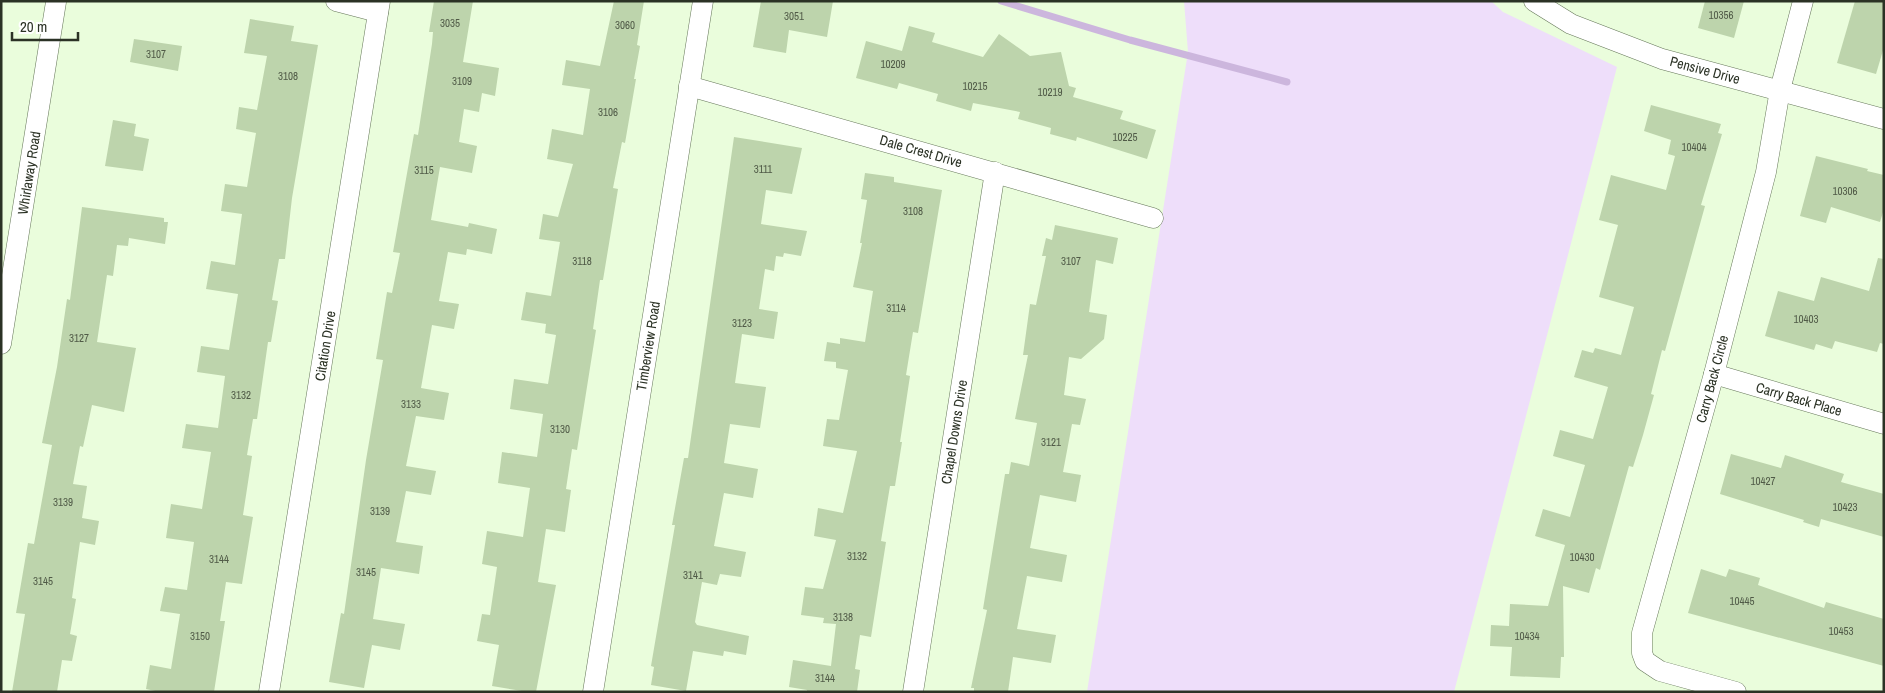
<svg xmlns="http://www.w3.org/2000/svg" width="1885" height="693" viewBox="0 0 1885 693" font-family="'Archivo Narrow',sans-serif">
<rect width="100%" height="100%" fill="#eafddc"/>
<path fill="#eedefa" d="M1184,1H1491L1503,12L1617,67L1454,692H1087L1188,52Z"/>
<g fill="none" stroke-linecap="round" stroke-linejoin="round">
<path stroke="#ccb6dd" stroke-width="7" d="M1001,1L1130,40L1287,82"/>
</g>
<g fill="#bdd4ac">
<path d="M434,1H473L463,62L499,68L495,96L482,93L479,112L464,109L459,142L477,146L472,173L440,167L431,220L468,227L469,223L497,229L492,254L467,249L466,255L448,252L439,301L459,304L454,329L432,325L421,388L449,393L444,420L416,416L406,466L436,471L431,495L406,491L396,542L423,546L419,574L381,568L373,619L405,624L400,650L372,645L364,688L329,682L341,613L344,614L366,460L383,360L376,359L387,292L392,293L400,253L393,252L414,134L418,135L432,44L433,32H429Z"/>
<path d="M614,1H644L637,45L640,46L634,79H636L625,143L622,142L613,188L618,189L603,280H600L593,329L596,330L577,450L572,449L566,489L571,490L565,532L546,529L538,582L556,585L536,692H528L492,686L499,645L477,641L482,614L490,615L497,567L482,564L487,531L523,537L530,488L498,483L502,452L537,457L543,414L510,409L514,379L548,384L556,335L545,333L546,324L521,320L526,292L551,296L560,242L539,239L543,214L558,217L573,164L547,159L552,129L583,135L590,89L562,85L566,60L600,66Z"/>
<path d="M761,1H833L827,37L789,30L786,53L753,47Z"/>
<path d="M1705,1H1744L1734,38L1698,28Z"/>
<path d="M1855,1H1884V47L1876,74L1837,63Z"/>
<path d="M250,19L294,26L291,41L318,45L292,198L285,259H279L272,300L278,301L271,342H268L257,419H253L247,455L252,456L243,515L253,517L242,584L226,582L220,621H225L214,692H160L146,689L150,665L171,669L180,614L160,611L165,587L187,590L194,542L166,538L171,504L202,509L211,452L182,448L186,424L218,428L225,376L197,372L201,346L229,350L238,294L206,289L211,261L235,265L242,214L221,211L225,184L247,187L256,133L236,129L239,107L257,110L267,56L244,53Z"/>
<path d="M909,26L935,33L932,42L983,57L999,34L1030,56L1061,52L1069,86L1076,88L1073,97L1123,111L1120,119L1156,130L1147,159L1077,137L1076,141L1050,134L1051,128L1018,119L1020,112L973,103L971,111L936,101L938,94L899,83L897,89L856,78L866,41L902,51Z"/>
<path d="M134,39L182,46L178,71L130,62Z"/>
<path d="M1651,105L1721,124L1718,133L1722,134L1701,205L1705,206L1665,351L1662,350L1651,394L1654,395L1643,435L1633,467L1629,466L1600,570L1596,568L1589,593L1563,586L1564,657H1561L1560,678L1510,676L1512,647L1490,646L1491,625L1509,626L1510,604L1548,606L1565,545L1535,536L1543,509L1570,517L1585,465L1553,456L1560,430L1593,439L1608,387L1574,377L1582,350L1593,353L1595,348L1621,355L1634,307L1599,297L1618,225L1599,220L1611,175L1666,190L1675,156L1668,154L1671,140L1644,131Z"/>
<path d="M113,120L136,124L134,136L149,139L143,171L105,166Z"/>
<path d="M734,137L802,148L792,194L766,190L761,224L807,231L801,256L784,253L783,257L776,256L774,271L765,269L759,309L778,312L774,339L742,334L735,383L766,387L760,428L730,424L724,463L758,469L753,498L724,493L714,546L746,552L741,577L720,574L717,585L702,582L695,622L697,625L749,636L746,655L724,651L723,656L693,651L686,691L651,685L654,667L651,666L675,525H672L684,458H688Z"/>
<path d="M1816,156L1868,169L1867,171L1884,175V209L1880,222L1831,207L1826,223L1800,216Z"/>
<path d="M865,173L894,177V182L942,190L918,333L913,332L906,375L910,376L900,442H902L895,486H890L881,541L886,542L871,637L860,635L855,669L860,670L857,692H807V690L789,687L793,660L831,666L836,624L823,623L824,618L801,615L805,587L823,589L836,540L814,536L818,508L843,513L857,451L823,446L827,419L839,420L848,370L836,368V362L824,361L827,342L840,344V338L865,342L873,291L853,287L862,243H860L867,200L861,199Z"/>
<path d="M82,207L164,218V222H168L165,244L129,238L128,246L117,245L113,276L107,275L97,342L136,348L124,412L92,405L83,447L80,446L73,484L87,486L82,518L99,521L95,545L80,542L72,598L76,599L70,634L77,636L72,661L62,660L57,692H12L25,614L16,613L28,543L34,544L52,445L42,443L57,367L67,299L70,300Z"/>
<path d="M1055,225L1118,238L1113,264L1096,260L1089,312L1107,315L1104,339L1081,359L1069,357L1064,395L1086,399L1080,425L1072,424L1063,472L1081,475L1076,502L1040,495L1030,548L1067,555L1062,582L1027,576L1017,629L1056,635L1051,663L1013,657L1008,692H974V688H971L987,610L983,609L1005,474H1009L1011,462L1029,466L1037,423L1015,419L1028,355H1023L1030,304L1036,305L1046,256H1042L1046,238L1052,240Z"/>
<path d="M1878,258L1884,259V344L1880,343L1877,352L1835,341L1832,349L1816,344L1814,350L1765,336L1778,291L1814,301L1821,277L1869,291Z"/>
<path d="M1731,454L1781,468L1785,455L1844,474L1841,482L1884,494V537L1821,519L1819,527L1803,522L1804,520L1720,494Z"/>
<path d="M1701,569L1726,577L1729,569L1760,578L1758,585L1824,608L1826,602L1884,619V666L1688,613Z"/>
</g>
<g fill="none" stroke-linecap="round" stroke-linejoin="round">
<defs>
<g id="street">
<path d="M336,1L378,12"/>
<path d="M1534,1L1571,24L1662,59L1884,119"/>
<path d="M689,86L1153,218"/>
<path d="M1,344L56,2"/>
<path d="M1714,374L1884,424"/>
<path d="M269,692L380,1"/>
<path d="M593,692L703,1"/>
<path d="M913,692L995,172"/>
<path d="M1736,692L1660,671L1645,661L1642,653V633L1714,374L1766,172L1780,90L1803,1"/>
</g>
</defs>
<use href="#street" stroke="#66775a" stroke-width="21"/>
<use href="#street" stroke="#fff" stroke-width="20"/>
</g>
<g text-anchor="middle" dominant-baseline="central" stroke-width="4" stroke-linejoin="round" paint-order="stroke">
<g font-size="11" fill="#505a47">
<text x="1721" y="15">10356</text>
<text x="794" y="16">3051</text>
<text x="450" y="23">3035</text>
<text x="625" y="25">3060</text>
<text x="156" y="54">3107</text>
<text x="893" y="64">10209</text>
<text x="288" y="76">3108</text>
<text x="462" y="81">3109</text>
<text x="975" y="86">10215</text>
<text x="1050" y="92">10219</text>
<text x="608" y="112">3106</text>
<text x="1125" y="137">10225</text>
<text x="1694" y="147">10404</text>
<text x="763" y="169">3111</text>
<text x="424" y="170">3115</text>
<text x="1845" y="191">10306</text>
<text x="913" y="211">3108</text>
<text x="582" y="261">3118</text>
<text x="1071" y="261">3107</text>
<text x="896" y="308">3114</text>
<text x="1806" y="319">10403</text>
<text x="742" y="323">3123</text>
<text x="79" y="338">3127</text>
<text x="241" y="395">3132</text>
<text x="411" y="404">3133</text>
<text x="560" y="429">3130</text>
<text x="1051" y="442">3121</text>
<text x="1763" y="481">10427</text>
<text x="63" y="502">3139</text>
<text x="1845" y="507">10423</text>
<text x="380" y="511">3139</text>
<text x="857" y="556">3132</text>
<text x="1582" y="557">10430</text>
<text x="219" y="559">3144</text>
<text x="366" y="572">3145</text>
<text x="693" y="575">3141</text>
<text x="43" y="581">3145</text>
<text x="1742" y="601">10445</text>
<text x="843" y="617">3138</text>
<text x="1841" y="631">10453</text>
<text x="200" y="636">3150</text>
<text x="1527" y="636">10434</text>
<text x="825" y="678">3144</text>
</g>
<g font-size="14" fill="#2b3225" stroke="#fff">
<text transform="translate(1705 70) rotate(15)">Pensive Drive</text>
<text transform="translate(921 151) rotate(16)">Dale Crest Drive</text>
<text transform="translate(29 173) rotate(-81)">Whirlaway Road</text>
<text transform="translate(325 346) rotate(-81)">Citation Drive</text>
<text transform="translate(648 346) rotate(-81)">Timberview Road</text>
<text transform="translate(1712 379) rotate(-75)">Carry Back Circle</text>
<text transform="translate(1799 399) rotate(16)">Carry Back Place</text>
<text transform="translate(954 432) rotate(-81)">Chapel Downs Drive</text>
</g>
</g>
<rect width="1885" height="693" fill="none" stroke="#2b3225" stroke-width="5"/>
<path d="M12 32v8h66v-8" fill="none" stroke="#2b3225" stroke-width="2.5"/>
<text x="20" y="32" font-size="15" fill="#2b3225" stroke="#ffffff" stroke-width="4" paint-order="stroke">20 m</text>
</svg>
